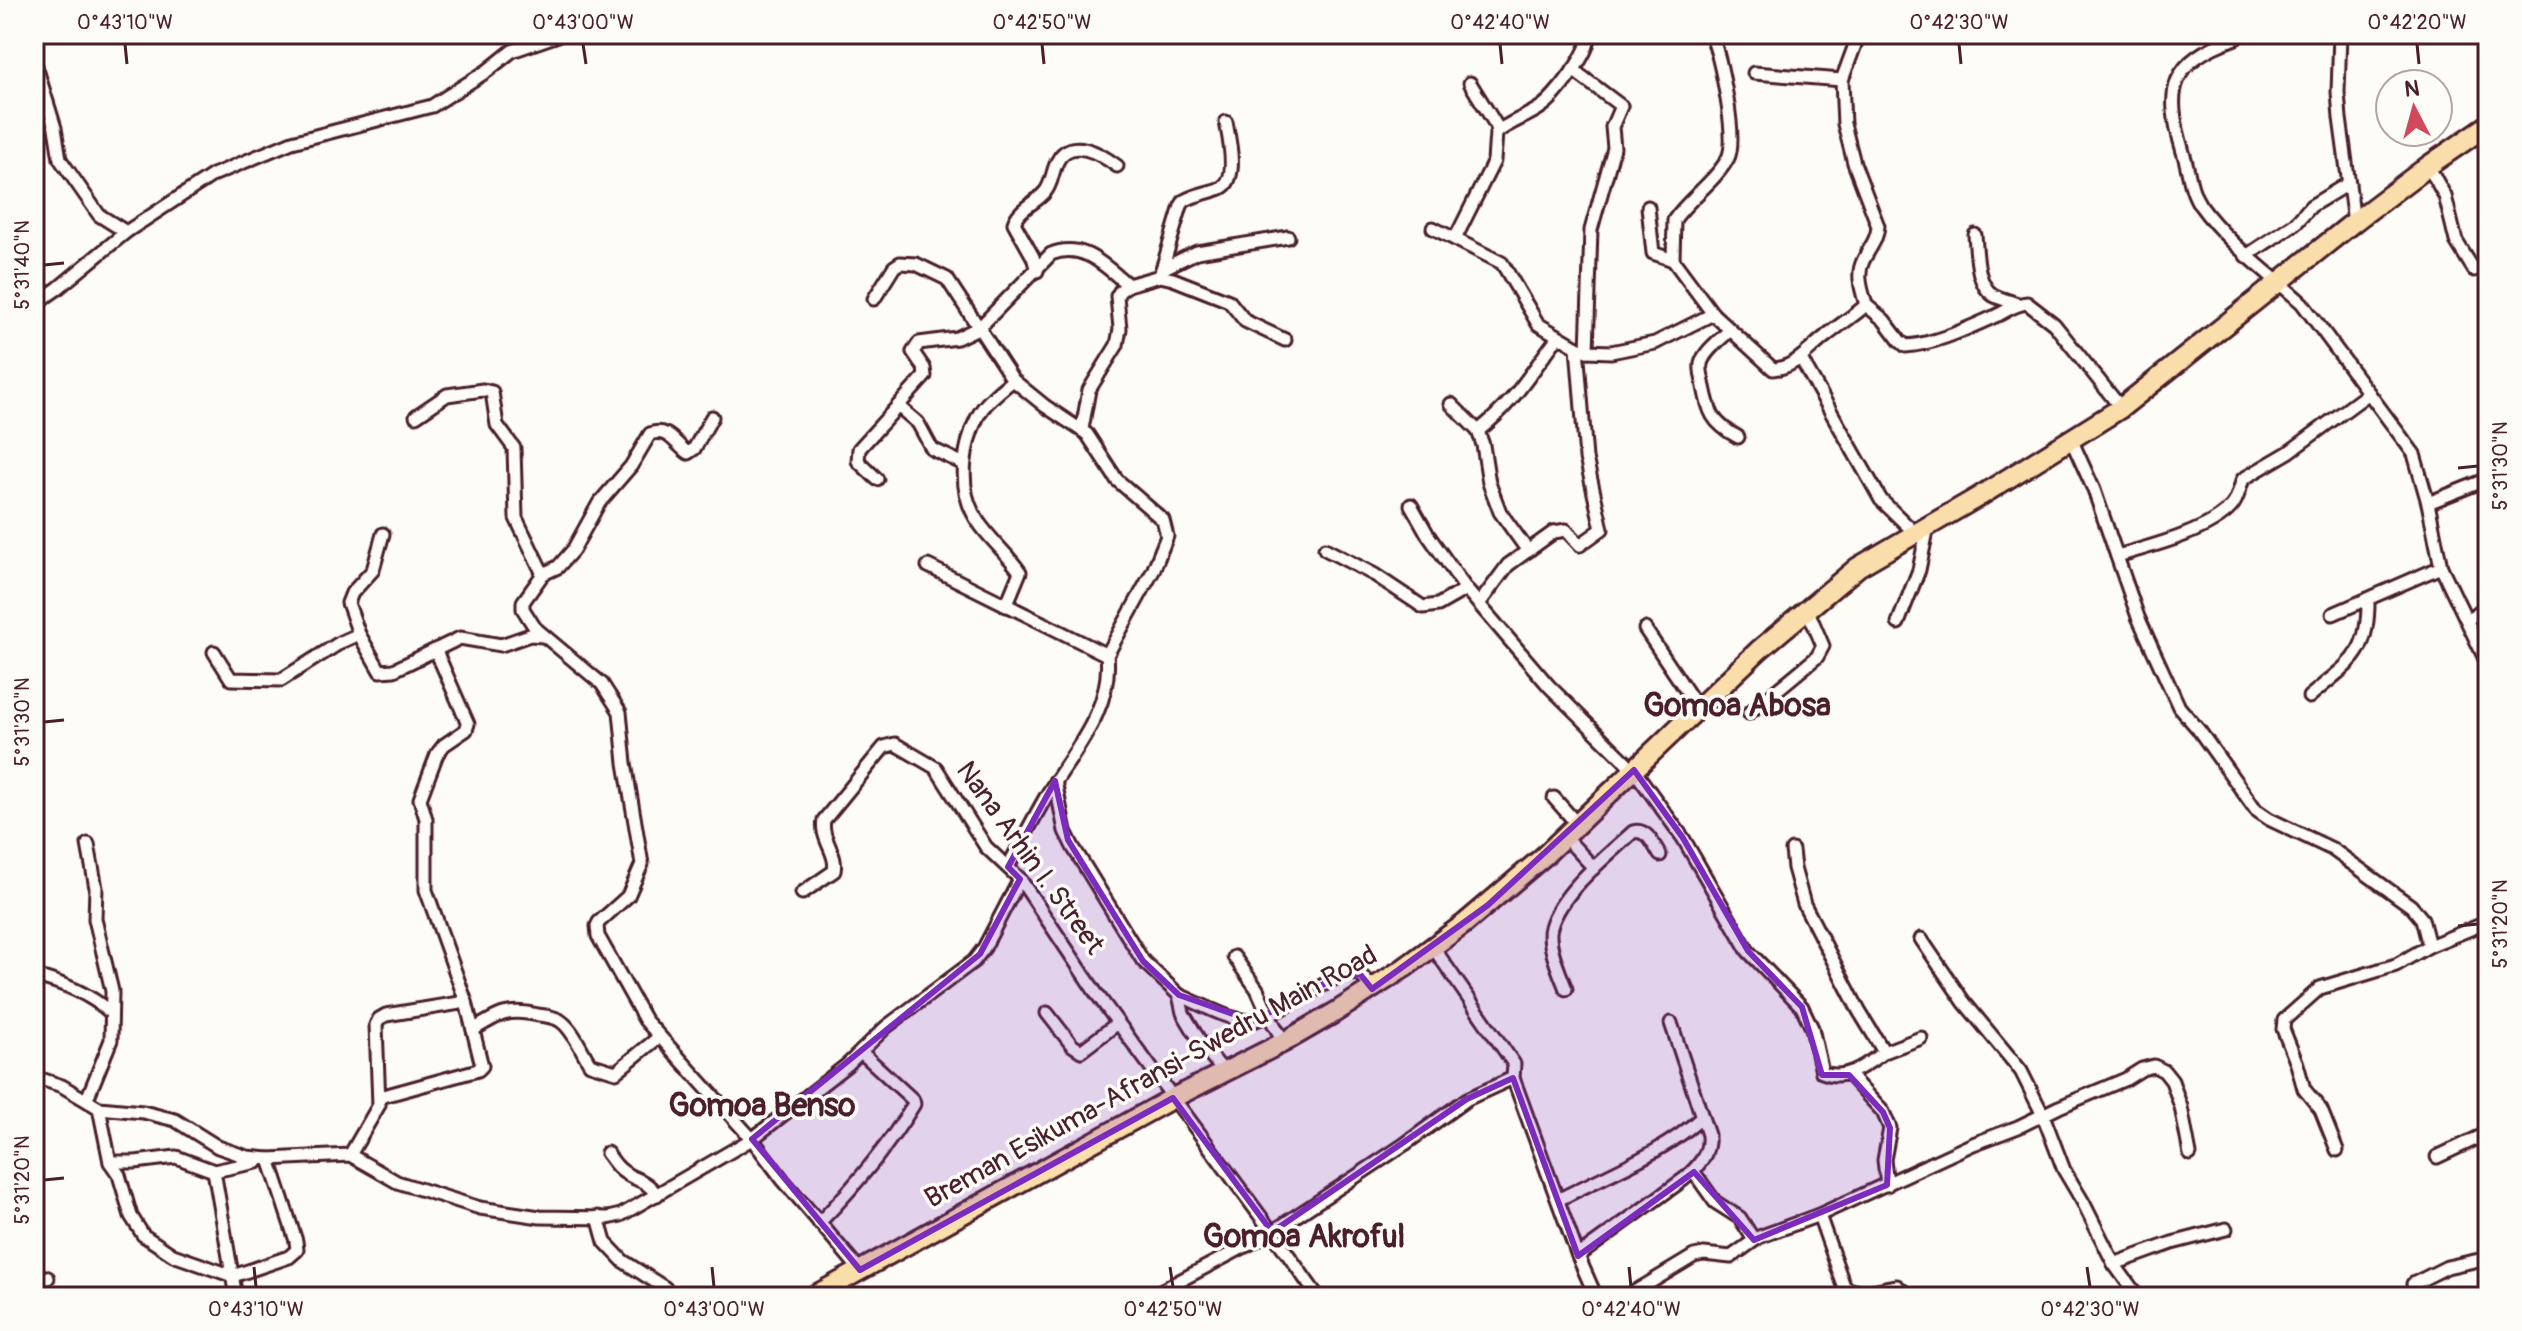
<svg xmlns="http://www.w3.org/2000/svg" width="2522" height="1331" viewBox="0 0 2522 1331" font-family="Pangolin,sans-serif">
<rect width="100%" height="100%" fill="#fdfcf7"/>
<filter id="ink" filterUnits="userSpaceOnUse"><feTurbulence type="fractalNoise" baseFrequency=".0125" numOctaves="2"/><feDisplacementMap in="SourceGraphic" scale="16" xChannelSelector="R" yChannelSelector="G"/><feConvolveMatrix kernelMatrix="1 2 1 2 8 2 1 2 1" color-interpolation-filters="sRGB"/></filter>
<g filter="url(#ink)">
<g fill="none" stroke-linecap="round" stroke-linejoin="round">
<defs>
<g id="street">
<path d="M2340,34L2338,92L2340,118L2354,222"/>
<path d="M2236,38C2170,61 2164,89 2183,152C2189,169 2189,189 2200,205C2228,244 2267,271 2302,303L2414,454L2428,503L2441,567L2488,665"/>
<path d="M36,66L55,128L60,159L99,215L126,232"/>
<path d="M1573,70L1621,106L1612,127L1614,148L1591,230L1587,351"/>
<path d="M1754,73L1842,80"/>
<path d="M1470,83L1499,130"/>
<path d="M2428,166L2445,196L2456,241L2474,270"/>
<path d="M1648,207L1653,253L1673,260L1713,314L1773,369C1795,368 1809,349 1826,336C1839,325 1854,316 1866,305C1862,291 1856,275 1863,261C1869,248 1877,241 1878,226L1854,163L1844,124L1842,80L1859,34"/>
<path d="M1433,228L1502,263L1538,324L1577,347L1587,351L1611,352L1655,343L1713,314"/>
<path d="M1975,235C1977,253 1976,284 1993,295C2000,299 2010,301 2017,304"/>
<path d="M1455,239L1494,161L1496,133C1509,122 1527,117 1541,107C1555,98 1592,50 1589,34"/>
<path d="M2246,256L2296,223L2311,206L2349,183"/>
<path d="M1673,260L1674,220C1689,198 1715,182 1728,158C1738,138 1720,56 1711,34"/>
<path d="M1162,269L1197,252L1288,237"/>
<path d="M1037,271L1033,257L1014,223C1019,208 1036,203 1045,192C1052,184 1052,172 1057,162C1070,135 1101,154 1117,166"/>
<path d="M1160,276L1181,206L1184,201C1195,194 1209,193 1221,188C1239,180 1229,138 1226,122"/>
<path d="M874,299L894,267L900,263L916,264L947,279L1013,380L1045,406L1087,434L1117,480L1163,520L1167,536L1153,571L1107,655"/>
<path d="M34,305L57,289L126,232L213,175L292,142L432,106L487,71L512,51L561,34"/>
<path d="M1866,305L1884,320L1900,341L1906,346C1937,344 1970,327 1998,315C2008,310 2015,304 2027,303L2054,324L2121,408"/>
<path d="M1730,330C1721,339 1704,351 1701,364C1700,369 1702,377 1703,382C1709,411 1710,422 1738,437"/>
<path d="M1801,359L1881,500L1915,533"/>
<path d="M1451,404L1478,431L1483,445L1489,483L1500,512L1528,551"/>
<path d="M898,406L918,423L932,449L964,464"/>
<path d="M416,416L447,395L483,390L492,392L497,425L514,448L516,518L543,574"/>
<path d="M712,417L694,449L688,453C675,444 668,427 650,434L631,466L599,503L573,550L558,567L543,574L523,602V609L535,628L602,684L620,712L625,763L642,864L628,896L599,922L597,926L598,936L645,1020L752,1139L783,1180L860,1270"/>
<path d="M1082,429L1089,390L1117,345L1120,329L1117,296L1120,291L1128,285L1160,276L1173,279L1229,301L1245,321L1285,340"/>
<path d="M1478,431C1515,402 1530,373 1558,337"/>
<path d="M2071,439L2094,490L2138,617L2179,707L2198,729L2256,810L2269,819L2332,849L2411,906L2422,919L2429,946"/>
<path d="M877,479L858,461L859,449L925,376L924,368L913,352L919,343L957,338L980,327L1051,254C1083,241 1105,266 1128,285"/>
<path d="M2428,503L2488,479"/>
<path d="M1411,505L1428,535L1466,589"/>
<path d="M383,534L373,570L352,593L348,603L359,634L380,671L394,670L460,638L501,645L530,635L543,636"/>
<path d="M1325,549L1375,575L1423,607L1438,605L1466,589L1549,686L1634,770L1683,838L1748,951L1802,1007L1812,1028L1822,1072C1845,1082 1866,1065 1884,1052L1859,1011L1804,904L1794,868L1792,850"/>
<path d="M2117,556C2148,547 2209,532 2231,507C2238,500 2239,489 2243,479L2289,452L2369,393"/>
<path d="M928,566L1107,655C1113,709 1073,752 1047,795C1033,819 1021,843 1008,867"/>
<path d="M1479,604L1508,565L1554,532L1566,530L1580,545L1602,529L1586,458L1577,347"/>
<path d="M1006,606L1020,572C1006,551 984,535 973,513C958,485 964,443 978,416C985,402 1001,390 1013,380"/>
<path d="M2333,614L2441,567"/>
<path d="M2468,619L2488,606"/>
<path d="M1898,623L1919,570L1928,526"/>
<path d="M1645,629L1698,708"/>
<path d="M214,652L231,679L281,680L341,642L359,634"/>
<path d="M2309,697C2349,662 2369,657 2368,599"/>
<path d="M1749,713L1817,657L1823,646L1808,611"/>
<path d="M1055,781L1065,831L1073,847L1143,961L1179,995L1183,1013L1201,1043L1223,1071"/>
<path d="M1554,798L1578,825"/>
<path d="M1565,837L1594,868"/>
<path d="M802,893L834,871C838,853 820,839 824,820L884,747L895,744L936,768L986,847L1020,879L1096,993L1272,1232L1149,1297"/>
<path d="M1921,939L1964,1002L2021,1071L2043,1115L2064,1170L2083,1202L2114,1264L2138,1297"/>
<path d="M1433,947L1514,1064L1513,1078L1578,1256L1596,1297"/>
<path d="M1234,957L1257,989L1269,1016L1284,1042"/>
<path d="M34,976C61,982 89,994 110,1012"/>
<path d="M1566,989C1560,974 1546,943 1551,927C1561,892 1607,856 1633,832C1647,828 1653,844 1660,855"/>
<path d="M1179,995C1201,1004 1227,1020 1251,1021C1264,1021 1324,984 1341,975C1361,971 1361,974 1372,989"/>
<path d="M1047,1013L1072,1045L1081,1051L1118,1023"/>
<path d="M473,1030C499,1014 508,1008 538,1015C546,1016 556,1017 562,1022C574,1031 582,1052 590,1064L616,1072L659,1037"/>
<path d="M1884,1052L1921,1038"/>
<path d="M1849,1075L1883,1112L1890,1128L1884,1160L1887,1185"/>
<path d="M34,1080H44L62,1086L99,1108L143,1112L175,1120L218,1147L247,1157L269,1159L350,1155L397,1182L480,1208L540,1217L608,1218L621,1215L752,1139L847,1065L886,1027L974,961L984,948L1020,879"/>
<path d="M380,1097L478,1070L482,1066L466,1002L426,890V819L420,799L437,754L444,745L466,730L468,724L436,651"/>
<path d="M87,1099L111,1040L112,991L95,919L96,888L88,844"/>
<path d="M99,1108L110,1162L119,1175L131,1216L143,1235L173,1255L233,1276L289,1257L297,1250L296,1241L269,1159"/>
<path d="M2337,1150L2321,1110L2304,1089L2297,1064L2283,1029L2284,1020L2320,988L2396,965L2429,946L2488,922"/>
<path d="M607,1153C611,1158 615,1165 620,1169C634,1182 643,1176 657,1195"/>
<path d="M350,1155L379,1105L376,1025L379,1019L386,1015L466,1002"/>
<path d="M2437,1157L2488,1133"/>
<path d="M110,1162H135L176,1157L214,1171L257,1162"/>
<path d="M214,1171L236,1297"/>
<path d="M1693,1171L1715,1202L1740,1218L1754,1240"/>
<path d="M1558,1200C1605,1175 1664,1153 1702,1117"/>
<path d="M1819,1215L1844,1286C1858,1298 1879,1288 1897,1286L1910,1297"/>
<path d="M598,1217L605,1242L623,1261L665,1288"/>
<path d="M819,1223C855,1186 887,1148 914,1104L913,1100L861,1052"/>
<path d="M1578,1256L1684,1179C1698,1167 1710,1154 1708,1135L1671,1023"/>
<path d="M2114,1264L2172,1243L2226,1229"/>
<path d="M34,1273L48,1278"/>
<path d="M2413,1284L2447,1267L2488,1258"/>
<path d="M1318,1297L1272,1232L1405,1144L1467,1099L1513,1078"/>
<path d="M1626,1297L1694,1256L1704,1254L1731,1257L1759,1237L1819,1215L1973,1144L2018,1127L2059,1107L2126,1079L2142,1069L2154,1066L2164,1071L2172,1081L2181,1107L2190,1154"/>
</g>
<path id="primary" d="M812,1297L1173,1098L1284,1042L1334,1013L1404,968L1464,924L1543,857L1759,650L1858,567L1980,496L2121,408L2354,222L2428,166L2488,125"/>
</defs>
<use href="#street" stroke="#4a1f2b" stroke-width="17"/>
<use href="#primary" stroke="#4a1f2b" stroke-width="24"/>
<use href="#street" stroke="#fdfcf7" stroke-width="11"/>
<use href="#primary" stroke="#f9deab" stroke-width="18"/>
</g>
</g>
<path fill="#7b2cbf" fill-opacity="0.2" stroke="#7b2cbf" stroke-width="6" stroke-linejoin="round" d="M1634,770L1683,838L1748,951L1802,1007L1822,1075H1849L1883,1112L1890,1128L1887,1185L1754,1240L1694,1172L1578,1256L1513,1078L1467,1099L1272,1232L1173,1098L860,1270L752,1139L980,954L1020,879L1008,867L1055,781L1068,840L1143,961L1179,995L1253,1021L1341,975L1360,974L1372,989L1488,905Z"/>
<path fill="none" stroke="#4a1f2b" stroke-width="3" d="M125,44L127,64M583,44L586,64M1042,44L1044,64M1500,44L1502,64M1959,44L1961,64M2417,44L2419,64M44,265L64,263M2458,468L2478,466M44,722L64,720M2458,926L2478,924M44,1180L64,1178M254,1267L256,1287M712,1267L714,1287M1170,1267L1173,1287M1629,1267L1631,1287M2087,1267L2090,1287"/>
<g text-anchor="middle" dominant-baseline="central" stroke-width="7" stroke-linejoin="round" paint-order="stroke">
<g font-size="28" fill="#4a1f2b" stroke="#fdfcf7">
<text transform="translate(1030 858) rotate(54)">Nana Arhin I. Street</text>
<text transform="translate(1151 1077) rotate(-29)">Breman Esikuma-Afransi-Swedru Main Road</text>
</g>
<g font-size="32" font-weight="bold" fill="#4a1f2b" stroke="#fdfcf7">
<text x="1737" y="706">Gomoa Abosa</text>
<text x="762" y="1106">Gomoa Benso</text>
<text x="1304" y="1237">Gomoa Akroful</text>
</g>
</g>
<rect width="2522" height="1331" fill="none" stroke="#fdfcf7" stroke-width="88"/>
<g transform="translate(2414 108) rotate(354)"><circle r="38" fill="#fdfcf7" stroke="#b5a4a5" stroke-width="2"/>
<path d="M0-6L14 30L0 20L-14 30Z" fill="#d1495b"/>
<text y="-12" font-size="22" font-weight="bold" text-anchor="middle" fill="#4a1f2b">N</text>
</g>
<rect x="44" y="44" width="2434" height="1243" fill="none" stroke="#4a1f2b" stroke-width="3"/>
<g font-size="20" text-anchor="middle" fill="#4a1f2b">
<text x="125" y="29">0°43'10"W</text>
<text x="583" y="29">0°43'00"W</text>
<text x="1042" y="29">0°42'50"W</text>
<text x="1500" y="29">0°42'40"W</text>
<text x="1959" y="29">0°42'30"W</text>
<text x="2417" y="29">0°42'20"W</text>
<text transform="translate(22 265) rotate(-90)" y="7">5°31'40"N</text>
<text transform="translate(2500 466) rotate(-90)" y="7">5°31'30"N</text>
<text transform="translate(22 722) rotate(-90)" y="7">5°31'30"N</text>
<text transform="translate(2500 924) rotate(-90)" y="7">5°31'20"N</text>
<text transform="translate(22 1180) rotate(-90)" y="7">5°31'20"N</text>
<text x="256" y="1316">0°43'10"W</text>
<text x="714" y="1316">0°43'00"W</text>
<text x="1173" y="1316">0°42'50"W</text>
<text x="1631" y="1316">0°42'40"W</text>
<text x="2090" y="1316">0°42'30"W</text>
</g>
</svg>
